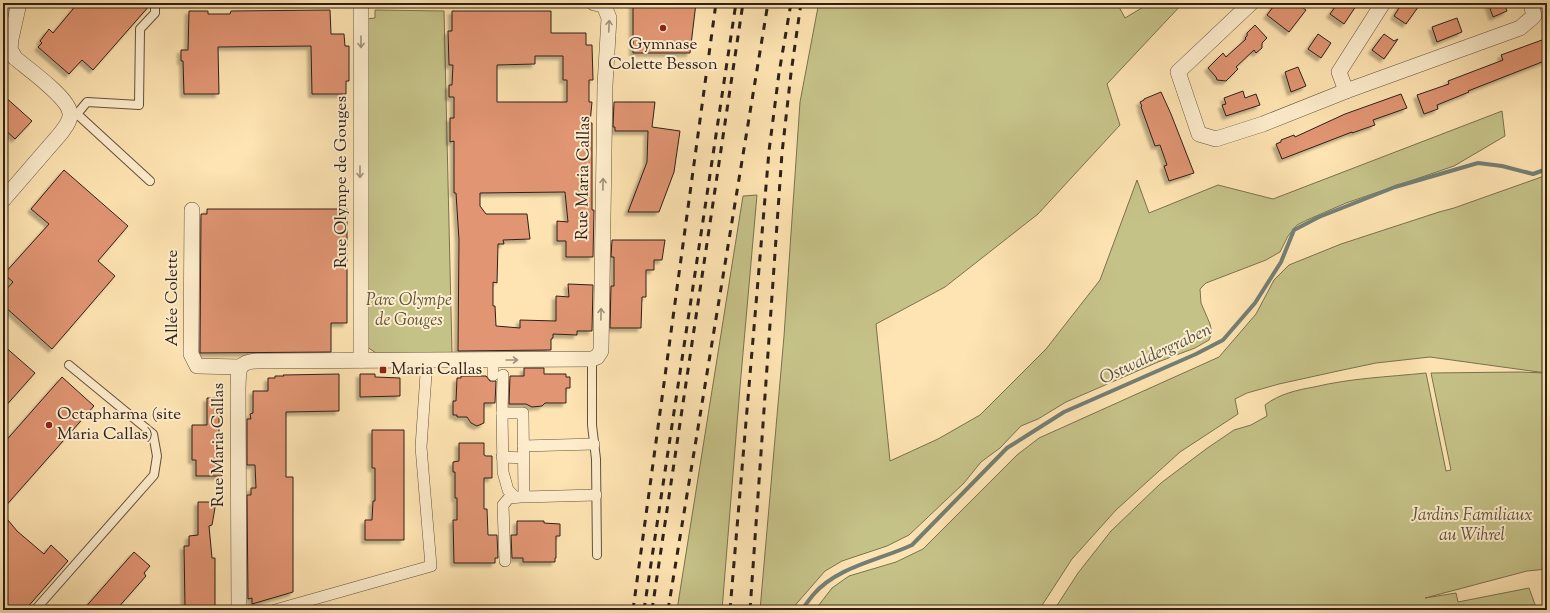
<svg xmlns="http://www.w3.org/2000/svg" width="1550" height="613" viewBox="0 0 1550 613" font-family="'Sorts Mill Goudy',serif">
<defs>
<filter id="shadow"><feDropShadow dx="-3.5" dy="3.5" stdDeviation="1" flood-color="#0004"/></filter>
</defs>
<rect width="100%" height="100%" fill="#fee4b2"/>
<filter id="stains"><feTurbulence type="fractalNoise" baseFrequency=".005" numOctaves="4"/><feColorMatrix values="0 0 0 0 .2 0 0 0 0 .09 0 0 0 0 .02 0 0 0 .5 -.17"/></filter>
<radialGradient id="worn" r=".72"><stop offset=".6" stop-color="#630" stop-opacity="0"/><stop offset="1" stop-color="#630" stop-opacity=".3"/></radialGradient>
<g fill="#c5c288" stroke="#7a7150">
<path d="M824,3H1117L1125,18L1150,3H1183L1107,84L1120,125L1038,214L945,287L876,324L890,461L938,439L980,415L1046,349L1100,280L1137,180L1149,213L1218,185L1273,199L1502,111L1505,136L1454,166L1346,203L1307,220L1297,225L1288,236L1280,252L1266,260L1206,283L1200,289L1201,303L1210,324L1212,333L1209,340L1195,348L1158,362L1066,402L1038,419L1021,426L1000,448L981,462L964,483L909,535L887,546L842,561L825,571L791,610H760L784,336L800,102L818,7Z"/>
<path d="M375,10L444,11L452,353H376L367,347L365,19L375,18Z"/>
<path d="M1547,175V569L1527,571L1425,598L1456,593L1458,602L1529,588L1537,610H1054L1078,573L1111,531L1161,483L1206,449L1234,430L1251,425L1267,416L1265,405C1279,394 1297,390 1314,387C1352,378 1387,377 1426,373L1446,471L1451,470L1431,373L1519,372L1546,373L1430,357L1376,363L1338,371L1279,384L1247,393L1235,399L1238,414L1180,452L1116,510L1072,559L1039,610H815L832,588L849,576L896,562L923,549L1017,455L1039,438L1219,357L1256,314L1274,280L1289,265L1341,244L1439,212L1454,208Z"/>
<path d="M757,195L740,387L722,610H677L743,196Z"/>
</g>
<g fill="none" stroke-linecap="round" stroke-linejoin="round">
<path stroke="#737f75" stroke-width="4" d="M802,610C805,605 809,600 813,595C836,567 880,560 912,545L1007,448L1064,412L1196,354L1223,340L1255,303L1281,262L1294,230L1319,217L1395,187L1478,163L1502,166L1533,174L1547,169"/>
</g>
<g fill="#e19573" stroke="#2e2019" fill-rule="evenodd" filter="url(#shadow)">
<path d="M78,3H150V5L93,70L82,60L69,74L38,47L42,43L40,41L49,29L53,33Z"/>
<path d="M633,3H696L690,53H633Z"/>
<path d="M1276,3H1296L1306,10L1289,32L1267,15Z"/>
<path d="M1338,3H1358L1344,24L1330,14Z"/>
<path d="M1402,3H1421L1406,24L1394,16Z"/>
<path d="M1488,3H1504L1507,11L1493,17Z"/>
<path d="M330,10L331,34H344L345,46H349V81H346V94H312L311,46L218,47L219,94H184L183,61H181V50H188L189,11H208V14H230L231,11Z"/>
<path d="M452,11H551V33H586V45H592L593,80H589V102H592L590,123H592V210H594L593,257H566V241H557V221L568,222L565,192L480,193V206L486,214H527L530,239L503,240L504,244H498L497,283L493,282V306H495L496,326L520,328V320L556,321V296L569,297L568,284L593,285L592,331H577V335L553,334V338L551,339V350L458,351L459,240L456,193H454V141L450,142V118H454V97H449V85H452L453,65H449L448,31H452ZM535,56H563V80H567V102H497V65L535,64Z"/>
<path d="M1457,18L1462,32L1437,42L1432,27Z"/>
<path d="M1255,25L1267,38L1262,43V48L1256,53L1254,50L1236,67L1238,69L1226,81L1217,80L1216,77L1208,68L1223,53L1226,57L1246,39L1245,38L1247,36V33Z"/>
<path d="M1318,34L1331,43L1321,58L1308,49Z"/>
<path d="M1384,34L1394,41L1398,39L1384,59L1372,50Z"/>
<path d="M1542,40L1547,56V60L1468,91L1469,92L1437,105L1438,109L1424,114L1417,95L1449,84L1448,81L1503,60L1501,55Z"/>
<path d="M1298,67L1306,86L1291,92L1285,72Z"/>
<path d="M1243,91L1245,98L1256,94L1260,105L1226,116L1222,105L1226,104L1224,98Z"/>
<path d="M1161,92L1171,114L1194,173L1169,181L1164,166L1167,165L1160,145L1155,146L1141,107L1142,106L1140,102L1144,100V99Z"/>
<path d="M1401,94L1407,108L1373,120L1375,125L1352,133V132L1282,159L1276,144L1281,142V140L1294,135L1295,137L1345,114Z"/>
<path d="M3,95L32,121L15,139L3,128Z"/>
<path d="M614,102H655L652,127L680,131L674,172L659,212H628L647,162L648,131H615V127H613Z"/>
<path d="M64,170L128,226L98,261L115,276L52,349L3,305V293L13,282L4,274L49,224L31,209Z"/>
<path d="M207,209H347V323H331V352L200,353L201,214H207Z"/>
<path d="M612,240H665L662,260H654V270H646V297H642L641,328H610L611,286H614V257H611Z"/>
<path d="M3,345L35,373L3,409Z"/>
<path d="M524,368H544V374H566V377H570V388H566V403H545L542,406L532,407L526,404H509L510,376H524Z"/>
<path d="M339,374V411L286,412V477H293V592L252,604V598L248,599L247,495H251V488H256L255,465H247V419H251L250,414L253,413V391H268V378H275V376H284L283,375Z"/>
<path d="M360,374H375V377L400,378V396L360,397Z"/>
<path d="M461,376H486L490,381H496L495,403H484V423L477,426L471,423L467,417H457V415H453V401H456L457,378H461Z"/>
<path d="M62,377L94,406L3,509V444Z"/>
<path d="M207,398H219V437H222V476H196V460H192V425H207Z"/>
<path d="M372,430H404V540H365V520H372L373,501H375V468H372Z"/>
<path d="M459,443H484V455L486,456H492V478H484V509H487L488,535H497L498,558H495V563H454L453,520H457V498H455V472H453V462L459,461Z"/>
<path d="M198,502H216L212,525L209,526L212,558H215V606L201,610H189V606H185L184,546H189V536L198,535Z"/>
<path d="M3,514L17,531L44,554L51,545L68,561L25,610H3Z"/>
<path d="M517,521H544V523L560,524V536H556V558H555V562H523V558H512L511,535H517Z"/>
<path d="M134,552L150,566L144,573L146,576L116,610H83Z"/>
</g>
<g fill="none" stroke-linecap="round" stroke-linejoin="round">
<defs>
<g id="service">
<path d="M70,113L77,114L87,102L139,105L140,29L155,13V3"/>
<path d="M77,114L150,181"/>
<path d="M592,359V425L596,459L597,555"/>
<path d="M35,610L154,475L157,456L153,434L69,365"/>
</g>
<g id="pedestrian">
<path d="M493,360V375"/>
<path d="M502,413L503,375"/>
<path d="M523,446L594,444"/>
<path d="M502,457L523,458"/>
<path d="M515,497L508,490L503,472L502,413H523L524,497L596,495"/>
<path d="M505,561L503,505L509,498L521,497"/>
<path d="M275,610L431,566L421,447L426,374L423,360"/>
</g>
<g id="minor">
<path d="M361,3V360"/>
<path d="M1251,3L1178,72L1199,134L1216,139L1263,124L1346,91L1520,28L1534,16L1531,3"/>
<path d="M1346,91L1339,72L1383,3"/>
<path d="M3,200L61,133C65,127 71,121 70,113C68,97 28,69 15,58L10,49L11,39L19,3"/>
<path d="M192,210L191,354L197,366L240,367"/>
<path d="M239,610L238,388C239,371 236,362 257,361L592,359L597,357L601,351L605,85L609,18L604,5L594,3"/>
</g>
</defs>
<use href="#service" stroke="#62513f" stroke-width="10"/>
<use href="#pedestrian" stroke="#62513f" stroke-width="12"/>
<use href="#minor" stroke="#62513f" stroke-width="16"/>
<use href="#service" stroke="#feedcd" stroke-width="8"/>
<use href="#pedestrian" stroke="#feedcd" stroke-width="11"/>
<use href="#minor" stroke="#feedcd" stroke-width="15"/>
<g stroke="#2e2019" stroke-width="3" stroke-dasharray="7 7" stroke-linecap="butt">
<path d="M633,610L716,3"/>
<path d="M644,610L736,3"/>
<path d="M652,610L743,3"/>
<path d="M668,610L768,3"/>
<path d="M730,610L769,151L779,73L791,3"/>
<path d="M750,610L782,153L791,73L801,3"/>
</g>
</g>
<defs><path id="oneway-shaft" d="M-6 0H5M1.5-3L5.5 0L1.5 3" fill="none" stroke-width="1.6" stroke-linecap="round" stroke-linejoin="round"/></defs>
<g stroke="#a0917c">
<use href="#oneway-shaft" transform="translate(609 26) rotate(-87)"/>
<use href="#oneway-shaft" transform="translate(361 42) rotate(90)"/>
<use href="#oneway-shaft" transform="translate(360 172) rotate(90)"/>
<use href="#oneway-shaft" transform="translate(603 184) rotate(-89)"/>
<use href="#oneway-shaft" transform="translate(601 314) rotate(-89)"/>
<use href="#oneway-shaft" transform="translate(512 360)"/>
</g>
<g fill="#8f2418" stroke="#feedcd" stroke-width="1.5">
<circle cx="663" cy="28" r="4"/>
<rect x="379" y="366" width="8" height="8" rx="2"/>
<circle cx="49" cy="425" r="4"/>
</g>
<g text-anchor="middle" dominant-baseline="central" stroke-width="4" stroke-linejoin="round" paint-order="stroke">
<g font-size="17" fill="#2e2019" stroke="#feedcd" text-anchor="start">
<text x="663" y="45" text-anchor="middle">Gymnase<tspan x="663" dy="20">Colette Besson</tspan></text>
<text x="391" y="370">Maria Callas</text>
<text x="57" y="415">Octapharma (site<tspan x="57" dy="20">Maria Callas)</tspan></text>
</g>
<g font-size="17" fill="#2e2019" stroke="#feedcd">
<text transform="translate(584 178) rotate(-89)">Rue Maria Callas</text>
<text transform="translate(342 182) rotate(-90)">Rue Olympe de Gouges</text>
<text transform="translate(173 298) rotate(-90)">Allée Colette</text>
<text transform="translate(219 445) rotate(-90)">Rue Maria Callas</text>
</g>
<g font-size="17" font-style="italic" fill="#5b513a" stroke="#feedcd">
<text x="409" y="301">Parc Olympe<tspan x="409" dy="20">de Gouges</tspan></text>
<text x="1472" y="516">Jardins Familiaux<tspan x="1472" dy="20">au Wihrel</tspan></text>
</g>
<g font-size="18" font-style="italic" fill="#504f47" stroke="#feedcd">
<text transform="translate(1156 355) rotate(-25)">Ostwaldergraben</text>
</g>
</g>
<rect width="1550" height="613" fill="none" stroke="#fee4b2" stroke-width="16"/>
<rect x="4" y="4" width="1542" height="605" fill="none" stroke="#2e2019" stroke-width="2"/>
<rect x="8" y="8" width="1534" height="597" fill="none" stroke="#2e2019"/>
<rect width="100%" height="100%" filter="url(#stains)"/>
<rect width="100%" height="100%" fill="url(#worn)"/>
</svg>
